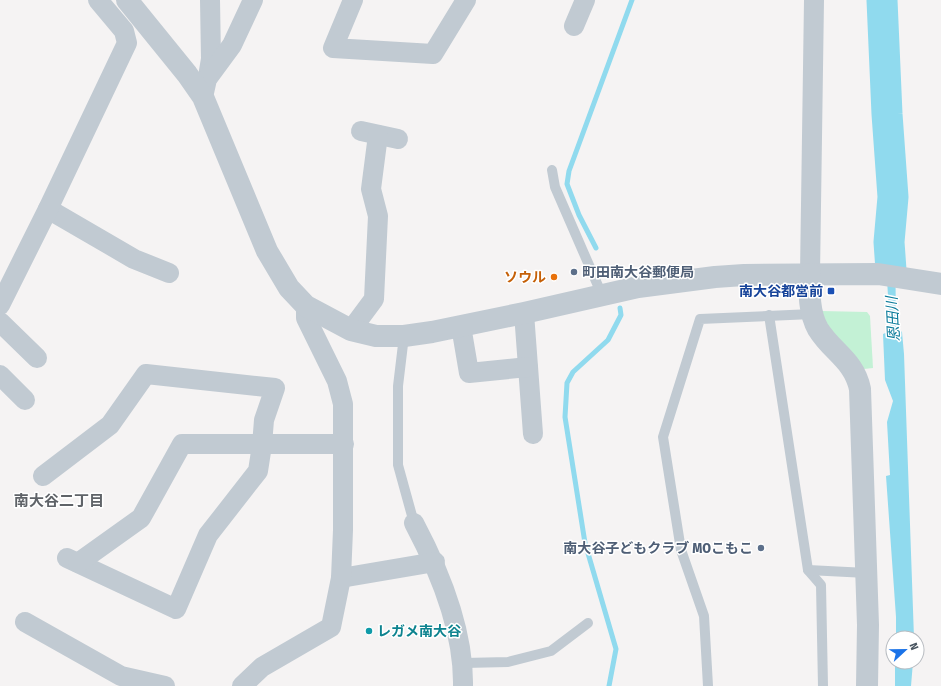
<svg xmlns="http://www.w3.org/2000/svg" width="941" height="686" viewBox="0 0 941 686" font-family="'Fira Sans Condensed','Noto Sans JP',sans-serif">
<rect width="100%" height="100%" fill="#f5f3f3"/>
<path fill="#c3f1d5" d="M821,311L867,312L870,316L873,368L864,369L827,328Z"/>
<g fill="#90daee">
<path d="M888,228L895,229L896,327L902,332L904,354L914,638H896V617L886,476L890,475L887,422L893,401L885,380L883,334L890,331L885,244Z"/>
<path d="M895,662H913L911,686H895Z"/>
</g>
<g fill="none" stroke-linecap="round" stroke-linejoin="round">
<g stroke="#90daee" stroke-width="5">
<path d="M596,248L579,215L567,184L569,171L632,0"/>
<path d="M609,686L616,649L585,543L565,417L567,383L573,372L608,340L621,315L620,308"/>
</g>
<path stroke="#90daee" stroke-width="31" d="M882,0L887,114L893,197L889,242L891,270"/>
<g stroke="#c1cad2" stroke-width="10">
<path d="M552,170L555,187L602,295"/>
<path d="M769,315L808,570L821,585L823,686"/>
<path d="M404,336L398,386V465L414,523"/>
<path d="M808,570L867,573"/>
<path d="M464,663L508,662L551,651L588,623"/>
<path d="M708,686L704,616L681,550L663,437L700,319L812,314"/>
</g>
<g stroke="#c1cad2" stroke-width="20">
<path d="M353,0L333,48L433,54L466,0"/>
<path d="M574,26L585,0"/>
<path d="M208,77L211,59L210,0"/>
<path d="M203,97L207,79L232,45L253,0"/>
<path d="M361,131L398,139"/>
<path d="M48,209L134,259L169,273"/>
<path d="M810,274L814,0"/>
<path d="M0,305L48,209L127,43L124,31L98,0"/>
<path d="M524,313L533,434"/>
<path d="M0,322L37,358"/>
<path d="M461,326L469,373L528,367"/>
<path d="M351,330L374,299L378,216L371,189L378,135"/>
<path d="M0,375L25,400"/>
<path d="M43,476L110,425L146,374L275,388L264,420L262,445L258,471L208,535L176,609L67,558"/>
<path d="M414,523C440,572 464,631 463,686"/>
<path d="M78,563L141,518L182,444H344"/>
<path d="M341,578L435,562"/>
<path d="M25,622L121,676L165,686"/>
<path d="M242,686L262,667L331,627L341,578L343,530V404L337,381L306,318V306"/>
</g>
<g stroke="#c1cad2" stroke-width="22">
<path d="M127,0L187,74L203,97L267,251L289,288L306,306L351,330L376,336H404L432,332L524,313L638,287L715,277L744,275L878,274L941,284"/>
<path d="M810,274C809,293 809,313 818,329C832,352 854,360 860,389L868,625L867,686"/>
</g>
</g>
<g fill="#5c6f8a" stroke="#fff" stroke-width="1.5">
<circle cx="574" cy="272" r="4"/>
<circle cx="761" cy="548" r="4"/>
</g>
<circle fill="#e8710a" stroke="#fff" stroke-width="1.5" cx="554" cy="277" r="4"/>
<rect fill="#1a4fb4" stroke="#fff" stroke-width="1.5" x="827" y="287" width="8" height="8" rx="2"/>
<circle fill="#0f9aa8" stroke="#fff" stroke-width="1.5" cx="369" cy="631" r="4"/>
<g text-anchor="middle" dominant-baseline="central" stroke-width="3" stroke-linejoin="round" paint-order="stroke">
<g font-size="14" font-weight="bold" fill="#4e5e75" stroke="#fff" text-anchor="start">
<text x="582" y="272">町田南大谷郵便局</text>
<text x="753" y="548" text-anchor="end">南大谷子どもクラブ MOこもこ</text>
</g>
<g font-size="14" font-weight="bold" fill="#c56008" stroke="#fff" text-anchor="end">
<text x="546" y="277">ソウル</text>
</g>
<g font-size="14" font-weight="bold" fill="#164399" stroke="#fff" text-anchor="end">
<text x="823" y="291">南大谷都営前</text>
</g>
<g font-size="14" font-weight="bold" fill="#0d838f" stroke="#fff" text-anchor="start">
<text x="377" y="631">レガメ南大谷</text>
</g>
<g font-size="15" font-style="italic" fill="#0c7c9b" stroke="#fff">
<text transform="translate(893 319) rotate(-93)">恩田川</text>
</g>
<g font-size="15" font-weight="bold" fill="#5f6368" stroke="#fff">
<text x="59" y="501">南大谷二丁目</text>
</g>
</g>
<g transform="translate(905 650) rotate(68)"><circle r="19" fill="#ffffff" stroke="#b7bbc0"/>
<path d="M0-3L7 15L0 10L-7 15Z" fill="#1a73e8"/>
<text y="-6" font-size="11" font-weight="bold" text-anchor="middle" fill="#4a5661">N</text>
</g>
</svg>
